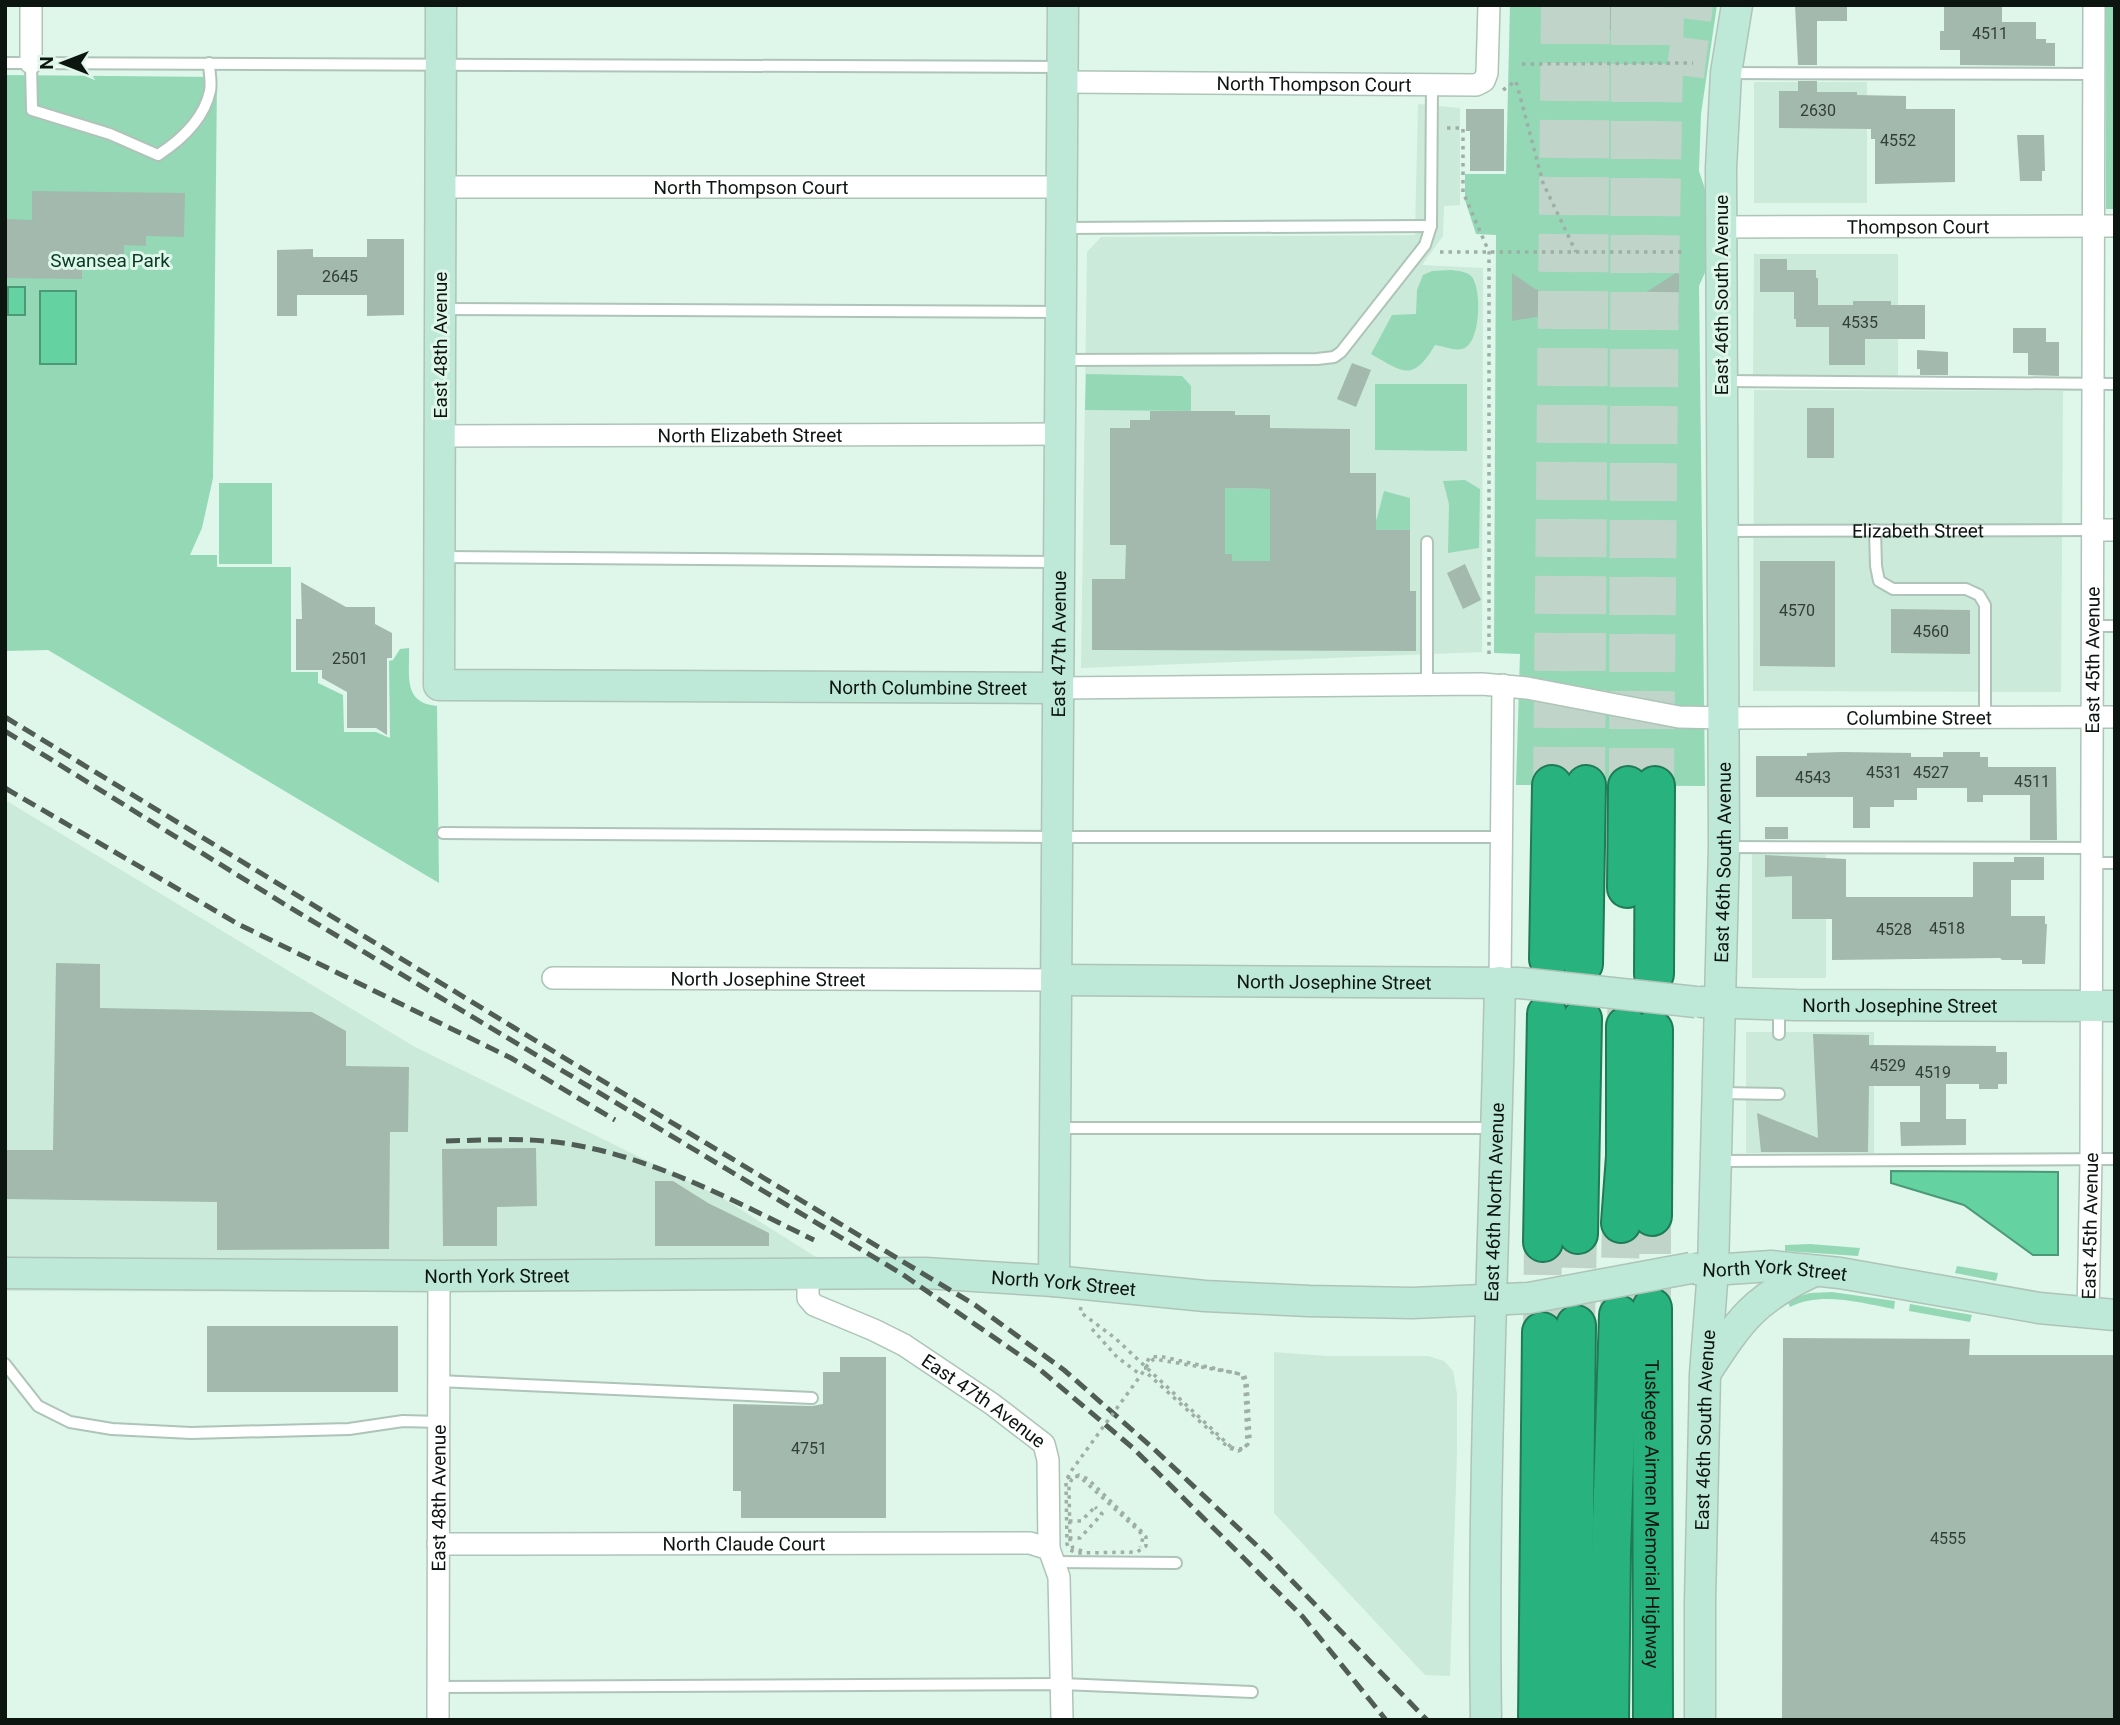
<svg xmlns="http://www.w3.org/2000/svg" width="2120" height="1725" viewBox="0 0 2120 1725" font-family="Roboto,sans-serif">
<rect width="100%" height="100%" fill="#dff6ea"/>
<g fill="#cbeada">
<rect x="1754" y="82" width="113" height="121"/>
<path d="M1418,104L1460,108V205L1444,206L1443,236L1422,265L1483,268L1482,652L1081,668L1087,252L1101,237L1415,235Z"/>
<path d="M1754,254H1898V379L1753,378Z"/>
<path d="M1754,390L2063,391L2061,692L1753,691Z"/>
<path d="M5,800L415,1047L721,1197L865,1288L451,1292L5,1291Z"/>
<path d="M1752,854L1826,855V978H1752Z"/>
<rect x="1746" y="1032" width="128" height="121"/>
<path d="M1274,1352L1326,1356H1428L1444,1361L1453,1371L1457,1394V1451L1450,1676L1425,1675L1274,1513Z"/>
</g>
<g fill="#94d8b6">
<path d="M1510,5H1717L1701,114L1699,171L1706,192L1707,268L1699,286L1705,786L1516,785L1520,654L1494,653L1496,235L1476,234L1465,200V174H1506Z"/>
<rect x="2106" y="5" width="9" height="204"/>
<path d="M5,75L217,77L213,478L202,528L190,555H217V567H291V672H318V683L343,695L344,732H376L390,738L389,661L393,660L400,649L409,648C410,675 402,703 437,706L439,883L48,650L5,651Z"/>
<path d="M1451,270C1458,271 1467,271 1472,277C1482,290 1481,345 1462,349C1454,351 1443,346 1435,345C1413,382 1404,373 1371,354L1392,315L1416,314L1417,290L1423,275L1432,271Z"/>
<path d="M1086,374L1182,376L1191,386V411L1085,410Z"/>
<path d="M1375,384H1467V451L1375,450Z"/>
<path d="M1465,480L1480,489L1479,548L1448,553L1449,504L1443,481Z"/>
<rect x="219" y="483" width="53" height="81"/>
<path d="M1225,488L1270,489V554L1278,561H1232L1225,554Z"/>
<path d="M1384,491L1410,498V530H1371L1377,518Z"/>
<path d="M1810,1244L1860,1248L1858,1256L1785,1251V1245Z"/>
<path d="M1957,1266L1998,1273L1996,1281L1955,1273Z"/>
<path d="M1832,1292L1895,1301L1894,1309C1861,1303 1821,1291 1790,1307L1787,1300L1810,1293Z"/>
<path d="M1910,1304L1972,1315L1970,1322L1909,1311Z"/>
</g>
<g fill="#65d2a1" stroke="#4b9976" stroke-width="2">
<rect x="8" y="287" width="17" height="28"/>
<rect x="40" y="291" width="36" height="73"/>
<path d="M1891,1171L2058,1172V1255H2033L1964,1205L1891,1183Z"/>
</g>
<g fill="#a3b9ad" fill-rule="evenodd">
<path d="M1605,5H1626L1621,32L1601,28Z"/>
<path d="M1795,5H1847V21H1817V65H1798Z"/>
<path d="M1944,5H2002V22H2036V39H2046V43H2055V66L1960,65V50H1940V31H1944Z"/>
<path d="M1798,81H1817V92H1857V95L1906,96V109H1955V182L1875,184V139H1871V129L1779,128V91H1798Z"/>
<path d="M1466,109H1504V171H1470V131H1466Z"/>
<path d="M2017,135H2044L2045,171H2042V181H2020Z"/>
<path d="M32,191L185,193L184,237L146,236V246L124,245V269L82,268V279L5,278V219L32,220Z"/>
<path d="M367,239H404V315L367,316V295H297V316H277V250L313,249V257H367Z"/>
<path d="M1760,259H1787V270H1816V278H1818V305H1853V301H1891V305H1925V339H1865V365H1829V327H1796V319H1794V292H1760Z"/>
<path d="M1679,271V325L1643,314L1611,308L1645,293Z"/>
<path d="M1512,273L1535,289L1588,308L1512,321Z"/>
<path d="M2013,328H2046V342H2059V376L2028,375V353H2013Z"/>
<path d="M1917,350L1948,352V375H1920V369H1917Z"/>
<path d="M1352,363L1371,370L1356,407L1337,399Z"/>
<rect x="1807" y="408" width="27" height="50"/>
<path d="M1150,411H1235V415H1270V428L1350,429V473H1376V530H1410V591H1416V651L1092,650V579H1125L1126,545H1110V428H1130V420H1150ZM1225,488L1270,489V561H1232V554H1225Z"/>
<path d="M1760,561H1835V667L1760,666Z"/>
<path d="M1465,564L1481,600L1463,609L1447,573Z"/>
<path d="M301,582L346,607H375V624L392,633V658H387V735L376,728H347V692L322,678V670H296V619H302Z"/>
<path d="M1891,609L1970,610V654L1891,653Z"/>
<path d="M1842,752L1911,753V757H1943V752H1980V757H1988V767H2056L2057,840H2030V795H1983V802H1967V788H1917V800H1894V807H1870V828H1853V797H1756V756H1807V753Z"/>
<rect x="1765" y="827" width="23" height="12"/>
<path d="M1765,855L1846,859V897H1973V862H2014V857H2044V880H2011V916H2045V924H2047L2045,964H2022V960H2002L2000,958L1832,960V919H1792V876L1765,877Z"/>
<path d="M56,963L100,964V1008L312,1012L346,1031V1066L409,1067L408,1132H390L389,1249L217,1250V1202L5,1199V1150H53Z"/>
<path d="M1813,1034L1869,1035V1045L1996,1046V1052H2007V1084H1998V1089H1979V1084H1946V1119H1966V1145L1901,1146L1900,1122H1920V1086H1869L1868,1152H1761L1757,1113L1818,1138Z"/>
<path d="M536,1148L537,1206L497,1207V1246H443L442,1149Z"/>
<path d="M655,1181H673L708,1203L769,1233V1246H655Z"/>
<rect x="207" y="1326" width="191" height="66"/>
<path d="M1783,1338L1970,1339L1969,1355H2115V1720H1782Z"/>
<path d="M840,1357H886V1518H741V1491H733V1404L812,1406L823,1404V1372H840Z"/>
</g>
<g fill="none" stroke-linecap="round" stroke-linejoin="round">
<g stroke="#c0d4c9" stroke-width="38" stroke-dasharray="38 19" stroke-linecap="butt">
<path d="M1685,76L1694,5"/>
<path d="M1552,785L1560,5"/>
<path d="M1586,785L1591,5"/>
<path d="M1628,786L1630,5"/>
<path d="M1655,786L1660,280L1665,5"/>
<path d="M1626,1026L1627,970"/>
<path d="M1652,1216V1308"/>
<path d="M1619,1315L1621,1223"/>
<path d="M1576,1325L1578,1234"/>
<path d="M1542,1332L1543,1242"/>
</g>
<defs>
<g id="lane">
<path d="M5,63L1059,67"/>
<path d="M31,63L32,110L110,134L158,155C181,140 204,119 210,91C212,83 209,71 209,63"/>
<path d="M1729,73L2094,74"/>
<path d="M1063,228L1431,226"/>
<path d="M441,309L1058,312"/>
<path d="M1061,360L1317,359L1334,357L1341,352L1425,245L1431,226L1432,86"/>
<path d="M1726,381L2115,384"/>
<path d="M1875,530L1876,566L1879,581L1893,589H1966L1979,595L1985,605V717"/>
<path id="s1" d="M1724,531L2093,530"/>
<path d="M442,557L1056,562"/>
<path d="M2092,626H2115"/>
<path d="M1427,684V542"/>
<path d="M443,833L1057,837H1501"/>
<path d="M1727,847L2092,848"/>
<path d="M2092,863H2115"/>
<path d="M1779,1005V1034"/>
<path d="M1720,1093L1779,1094"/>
<path d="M1058,1128H1493"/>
<path d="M1719,1161L2115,1159"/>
<path d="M5,1364L38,1406L70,1422L112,1429L191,1433L349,1429L403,1421L438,1422"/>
<path d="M438,1381L812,1398"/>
<path d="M1054,1562L1176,1563"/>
<path d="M438,1687L1062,1684L1252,1692"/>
</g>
<g id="street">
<path d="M31,63V5"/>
<path id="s2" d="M1062,82L1476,85L1484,81L1487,73L1489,5"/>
<path id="s3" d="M441,187H1062"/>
<path id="s4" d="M1720,227L2115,226"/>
<path id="s5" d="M440,436L1060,434"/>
<path d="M2093,530H2115"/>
<path id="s6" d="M1058,688L1482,684L1527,688L1679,717L1724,718L2115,717"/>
<path id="s7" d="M553,978L1056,980"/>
<path d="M1500,982L1503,685"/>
<path id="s8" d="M808,1275V1298L814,1305L874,1330L904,1345L992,1404L1044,1444L1048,1460L1049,1549L1059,1577L1062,1720"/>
<path id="s9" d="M2088,1314L2091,1159L2094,5"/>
<path id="s10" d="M438,1544L1030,1543L1049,1549"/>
<path id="s11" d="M438,1720L439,1276"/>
</g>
<g id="secondary">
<path id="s12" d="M441,5L439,685L1058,688"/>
<path id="s13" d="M1056,980L1518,983"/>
<path id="s14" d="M1702,1002L1796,1005L2115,1006"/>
<path id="s15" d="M1696,1269L1713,1270L1771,1266L1840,1273L2039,1308L2115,1315"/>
<path id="s16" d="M5,1273L439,1276L925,1273L1054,1281L1205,1296L1309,1301L1412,1303L1507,1299"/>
<path id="s17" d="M1054,1281L1063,5"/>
<path d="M1706,1372C1740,1320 1754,1299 1812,1272"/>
<path id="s18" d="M1486,1720C1482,1473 1495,1228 1500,982"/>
<path id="s19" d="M1700,1720V1602L1705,1374L1713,1270L1724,847L1721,168L1726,73L1737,5"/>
</g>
<g id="highway">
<path d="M1627,888L1628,786"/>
<path d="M1549,959L1552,785"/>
<path d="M1583,964L1586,785"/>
<path d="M1654,974L1655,786"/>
<path d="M1652,1216L1653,1030"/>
<path d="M1621,1223L1626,1156V1026"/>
<path d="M1578,1234L1582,1019"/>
<path d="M1543,1242L1547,1014"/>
<path id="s20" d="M1652,1308L1653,1720"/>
<path d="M1538,1720L1542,1332"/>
<path d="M1572,1720L1576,1325"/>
<path d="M1609,1720L1611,1551L1619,1315"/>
</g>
</defs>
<use href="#lane" stroke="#aec4b8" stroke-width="14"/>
<use href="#street" stroke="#aec4b8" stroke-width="24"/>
<use href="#secondary" stroke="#aec4b8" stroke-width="33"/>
<use href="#highway" stroke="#1f7b57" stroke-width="42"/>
<g stroke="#9dafa6" stroke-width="3.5" stroke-dasharray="3.5 5" stroke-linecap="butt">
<path d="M1522,64L1693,63"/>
<path d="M1503,90L1516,81L1543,183L1576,252"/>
<path d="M1447,128H1463V192L1489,252V658"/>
<path d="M1440,252H1684"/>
<path d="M1081,1307L1080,1312L1115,1338L1231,1447"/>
<path d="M1092,1329L1117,1357L1141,1375"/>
<path d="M1067,1478L1073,1476L1080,1477L1140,1532L1143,1538L1140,1547"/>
<path d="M1069,1538H1080L1102,1514L1095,1507"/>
</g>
<use href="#lane" stroke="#fff" stroke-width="10"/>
<use href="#street" stroke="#fff" stroke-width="21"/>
<use href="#secondary" stroke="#bee8d8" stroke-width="30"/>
<use href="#highway" stroke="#28b27d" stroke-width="38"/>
<g stroke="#505d57" stroke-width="5" stroke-dasharray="14 7" stroke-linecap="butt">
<path d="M5,717L513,1027L975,1305L1064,1370L1154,1449L1267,1555L1427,1720"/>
<path d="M5,731L289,907L902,1274L1037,1367L1133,1448L1303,1617L1386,1720"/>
<path d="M5,788L238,924L511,1058L615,1120"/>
<path d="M446,1141C489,1140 532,1137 575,1145C659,1160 738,1203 814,1240"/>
</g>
<defs>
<g id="secondary-bridge">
<path d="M1521,983L1696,1002"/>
<path d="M1507,1299L1529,1298L1691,1268"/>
</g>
</defs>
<use href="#secondary-bridge" stroke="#aec4b8" stroke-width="33" stroke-linecap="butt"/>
<g stroke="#9dafa6" stroke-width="3.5" stroke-dasharray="3.5 5" stroke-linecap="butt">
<path d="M1069,1521H1081L1095,1507"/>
<path d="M1082,1551L1073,1548L1070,1542L1069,1485L1072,1479L1079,1475L1088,1479L1143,1533L1146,1537V1546L1137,1552L1077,1553L1070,1550L1067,1544L1066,1483L1069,1474L1141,1375C1145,1369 1148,1363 1154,1359L1236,1373L1242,1376L1245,1383L1247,1444C1245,1448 1242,1450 1238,1451L1229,1448L1148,1374C1144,1369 1146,1364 1149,1358L1159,1356L1244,1375L1247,1381L1250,1440C1247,1449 1239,1451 1231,1447"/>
</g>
<use href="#secondary-bridge" stroke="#bee8d8" stroke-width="30"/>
</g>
<g text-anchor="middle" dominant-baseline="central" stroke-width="6" stroke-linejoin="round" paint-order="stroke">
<g font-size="16" fill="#323e38">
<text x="1990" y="33">4511</text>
<text x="1818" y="110">2630</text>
<text x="1898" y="140">4552</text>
<text x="340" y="276">2645</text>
<text x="1860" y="322">4535</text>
<text x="1797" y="610">4570</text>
<text x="1931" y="631">4560</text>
<text x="350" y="658">2501</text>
<text x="1884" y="772">4531</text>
<text x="1931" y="772">4527</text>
<text x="1813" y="777">4543</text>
<text x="2032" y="781">4511</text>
<text x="1947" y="928">4518</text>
<text x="1894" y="929">4528</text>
<text x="1888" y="1065">4529</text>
<text x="1933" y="1072">4519</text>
<text x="809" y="1448">4751</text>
<text x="1948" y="1538">4555</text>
</g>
<g font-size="19" fill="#0d1511" stroke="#dff6ea">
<text stroke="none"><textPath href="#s2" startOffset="252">North Thompson Court</textPath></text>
<text stroke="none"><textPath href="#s3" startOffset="310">North Thompson Court</textPath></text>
<text stroke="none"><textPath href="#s4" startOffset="198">Thompson Court</textPath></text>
<text transform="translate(1721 295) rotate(-90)">East 46th South Avenue</text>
<text transform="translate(440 345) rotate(-90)">East 48th Avenue</text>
<text stroke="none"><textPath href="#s5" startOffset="310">North Elizabeth Street</textPath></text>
<text stroke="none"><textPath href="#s1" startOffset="194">Elizabeth Street</textPath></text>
<text stroke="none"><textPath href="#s17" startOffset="637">East 47th Avenue</textPath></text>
<text stroke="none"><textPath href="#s9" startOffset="654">East 45th Avenue</textPath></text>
<text stroke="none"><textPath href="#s12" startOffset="1169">North Columbine Street</textPath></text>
<text stroke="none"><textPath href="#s6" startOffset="864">Columbine Street</textPath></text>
<text stroke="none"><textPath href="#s19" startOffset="858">East 46th South Avenue</textPath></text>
<text stroke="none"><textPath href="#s7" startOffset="215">North Josephine Street</textPath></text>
<text stroke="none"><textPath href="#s13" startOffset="278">North Josephine Street</textPath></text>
<text stroke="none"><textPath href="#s14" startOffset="198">North Josephine Street</textPath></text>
<text stroke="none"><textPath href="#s18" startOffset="518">East 46th North Avenue</textPath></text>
<text stroke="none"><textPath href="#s9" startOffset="88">East 45th Avenue</textPath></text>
<text stroke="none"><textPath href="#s15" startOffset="79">North York Street</textPath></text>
<text stroke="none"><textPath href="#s16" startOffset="492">North York Street</textPath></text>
<text stroke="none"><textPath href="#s16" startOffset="1059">North York Street</textPath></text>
<text stroke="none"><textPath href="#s8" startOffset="228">East 47th Avenue</textPath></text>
<text stroke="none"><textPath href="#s19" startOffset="290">East 46th South Avenue</textPath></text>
<text stroke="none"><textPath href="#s11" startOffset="222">East 48th Avenue</textPath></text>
<text stroke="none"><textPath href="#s20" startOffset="206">Tuskegee Airmen Memorial Highway</textPath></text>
<text stroke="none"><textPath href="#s10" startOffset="306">North Claude Court</textPath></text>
</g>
<g font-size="19" fill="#083a26" stroke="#dff6ea">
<text x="110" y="260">Swansea Park</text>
</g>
</g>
<rect width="2120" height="1725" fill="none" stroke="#0d1511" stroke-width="14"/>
<g transform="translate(63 63) rotate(270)" stroke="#dff6ea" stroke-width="5" paint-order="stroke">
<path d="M0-5L12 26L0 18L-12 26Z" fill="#0d1511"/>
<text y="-10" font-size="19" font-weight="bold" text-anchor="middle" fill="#0d1511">N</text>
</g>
</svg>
